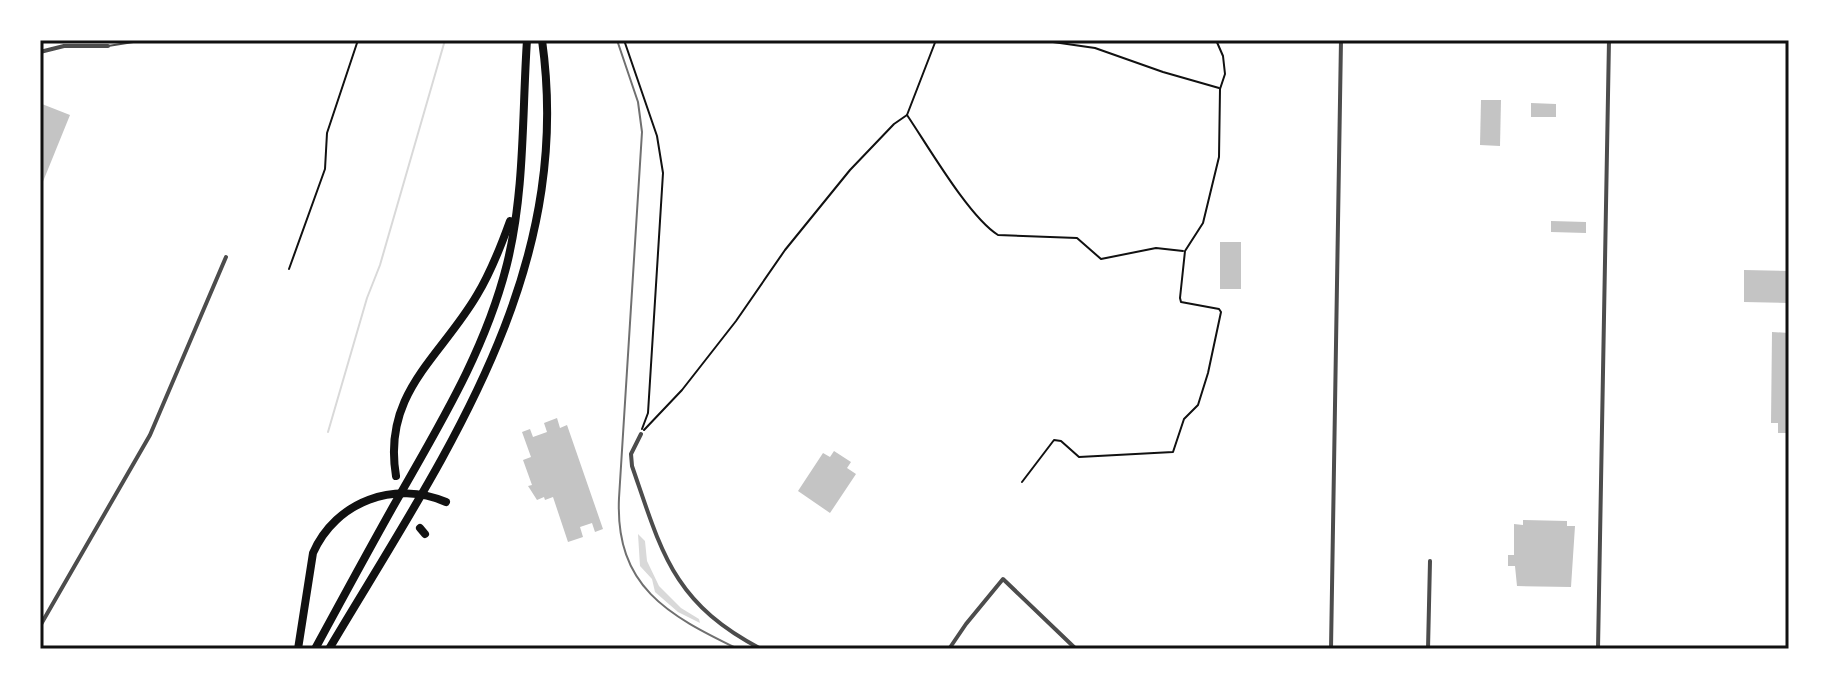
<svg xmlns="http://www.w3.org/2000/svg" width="1829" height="689" viewBox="0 0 1829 689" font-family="Ubuntu,sans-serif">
<rect width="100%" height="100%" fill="#fff"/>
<path fill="#d9d9d9" d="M638,534L645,541L647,561L659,586L681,608L699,619L700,623L678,612L655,592L652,579L640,566Z"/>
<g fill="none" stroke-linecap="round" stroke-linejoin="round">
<path stroke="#d9d9d9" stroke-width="2" d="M328,432L367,298L380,265L445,40"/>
</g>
<g fill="#c4c4c4">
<path d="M1481,100H1501L1500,146L1480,145Z"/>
<path d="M1531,103L1556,104V117H1531Z"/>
<path d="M42,104L70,115L40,189V110Z"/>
<path d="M1551,221L1586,222V233L1551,232Z"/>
<rect x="1220" y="242" width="21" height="47"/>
<path d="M1744,270L1789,271V303L1744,302Z"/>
<path d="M1772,332L1789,333V433H1778V423H1771Z"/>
<path d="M557,418L560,428L567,425L603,529L595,532L592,523L580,527L583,537L568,542L553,497L545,500L544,497L537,500L530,489L528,486L532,485L523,460L531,457L522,432L530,429L533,437L547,432L544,423Z"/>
<path d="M834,451L851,462L847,468L856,474L830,513L798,491L823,453L830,457Z"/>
<path d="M1523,520L1567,521V526H1575L1571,587L1517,586L1515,566H1508V555H1514V524L1523,525Z"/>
</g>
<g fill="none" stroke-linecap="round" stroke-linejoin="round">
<g stroke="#111" stroke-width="2">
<path d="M624,40L657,136L663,173L648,413L642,429"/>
<path d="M1039,40L1095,48L1163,72L1219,88"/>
<path d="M907,115C928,146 969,217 998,235L1077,238L1101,259L1156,248L1183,251"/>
<path d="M289,269L325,169L327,133L358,40"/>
<path d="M644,430L682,390L736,321L785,250L850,170L894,124L907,115L936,40"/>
<path d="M1022,482L1054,440L1061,441L1079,457L1173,452L1184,419L1198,405L1208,373L1221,312L1219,309L1181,302L1180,298L1185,251L1203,223L1219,157L1220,89L1225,74L1223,56L1216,40"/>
</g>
<path stroke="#4c4c4c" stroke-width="2" d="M108,46L146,40"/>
<g stroke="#4c4c4c" stroke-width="4">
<path d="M40,52L64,46H108"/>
<path d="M641,434L631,454L632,466C662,553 673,603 761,649"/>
<path d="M40,626L150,435L226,257"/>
<path d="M949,649L966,624L1003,579L1076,649"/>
<path d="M1331,649L1341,40"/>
<path d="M1428,649L1430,561"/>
<path d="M1598,649L1609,40"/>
</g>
<g stroke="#111" stroke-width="8">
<path d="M396,476C382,393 440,358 477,295C491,272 501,246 510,221"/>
<path d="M420,528L425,534"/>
<path d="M298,649L313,553C336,501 395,480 446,502"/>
<path d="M315,649C341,601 367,553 394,505C438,427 485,352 507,264C525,191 522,114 527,40"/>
<path d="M329,649C443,457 575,275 542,40"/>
</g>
<path stroke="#707070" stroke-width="2" d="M617,40L638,102L642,132L619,498C615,587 668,615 738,649"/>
</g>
<rect width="1829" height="689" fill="none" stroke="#ffffff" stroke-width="84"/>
<rect x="42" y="42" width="1745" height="605" fill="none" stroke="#111" stroke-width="3"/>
</svg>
